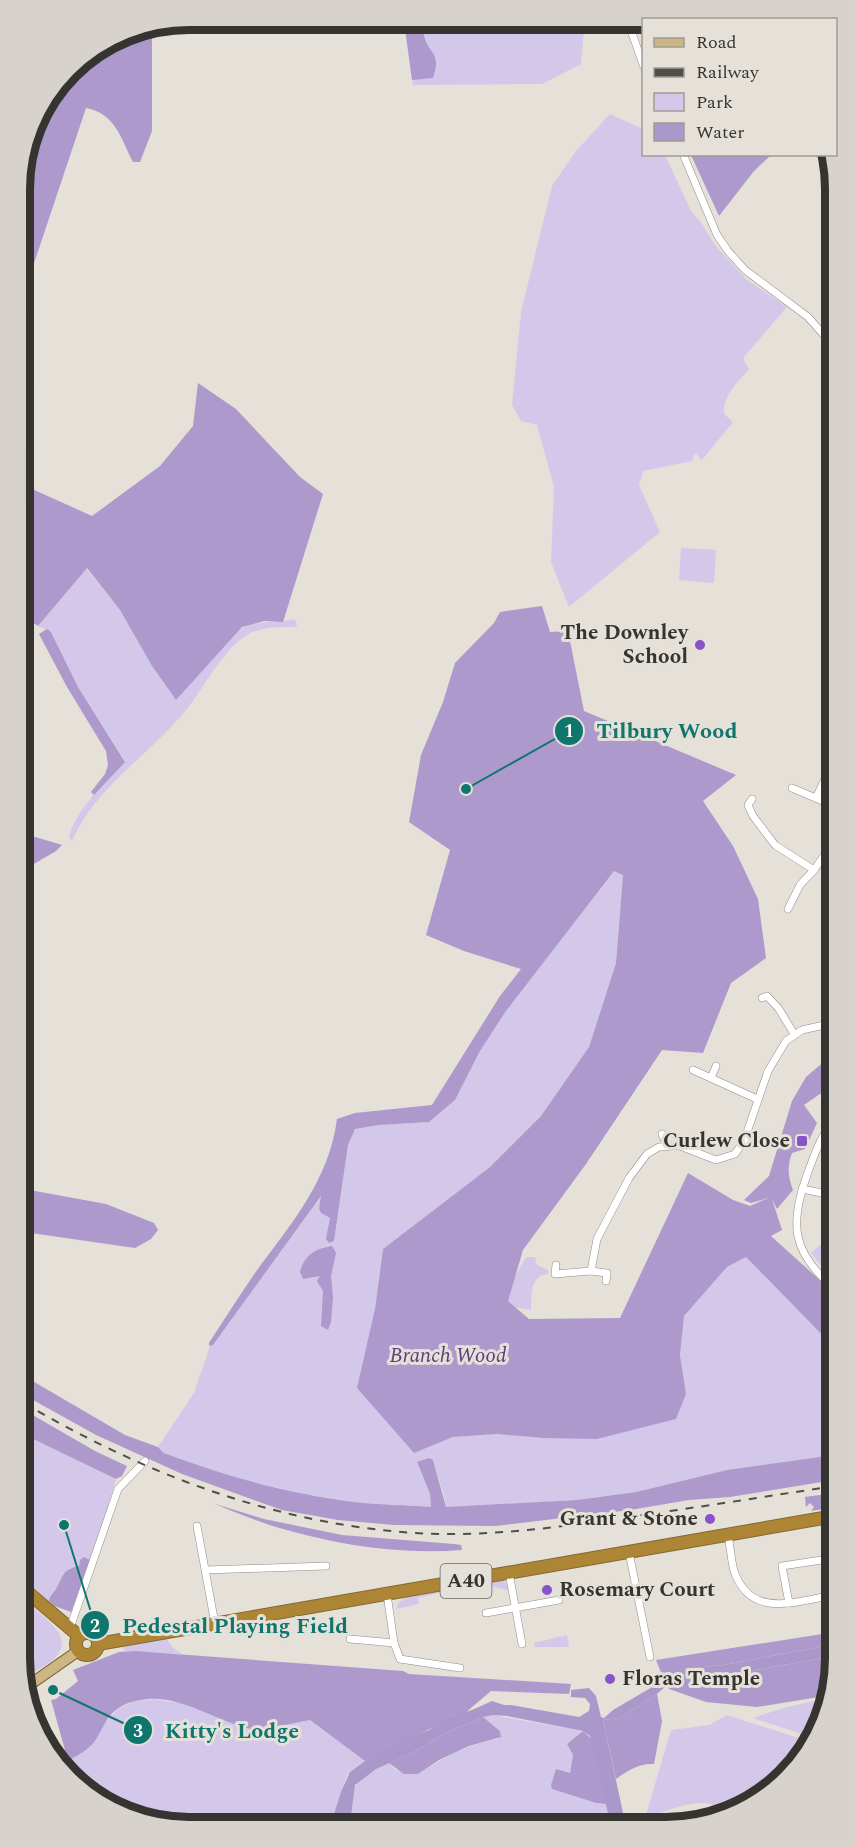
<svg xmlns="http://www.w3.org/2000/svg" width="855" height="1847" viewBox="0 0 855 1847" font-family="Spectral,serif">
<rect width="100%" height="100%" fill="#e5e0d8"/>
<g fill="#d4c8ea">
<path d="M404,21L605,22L607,25L584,31L581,64L542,84L413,85Z"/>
<path d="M610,114L643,129L644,154L665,155L691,211L700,221L715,245L746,279L787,307L743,358L749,369C737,383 723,395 724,414L733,422L702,460L695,453L692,461L643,471L639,485L660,532L569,607L551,562L554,487L537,425L521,421L512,405L521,312L552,186L576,151Z"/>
<path d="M681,548L716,550L714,583L679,580Z"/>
<path d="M86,568L120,610L152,666L176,700C190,684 229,634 244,627C261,619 278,624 295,619L297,627C280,627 262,626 247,635C222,650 205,687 186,710C150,755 96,786 72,841L69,838C74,811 106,782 125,761L78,687L51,632L38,626Z"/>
<path d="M614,870L623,875L616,963L589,1047L542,1115L490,1167L383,1249L375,1309L414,1453L453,1437L497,1434L543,1438L646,1425L676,1419L686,1394L680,1355L684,1316L727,1267L746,1257L834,1347V1455L727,1470L636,1492L577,1500L457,1507H446L444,1495L433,1460L429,1458L417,1463L430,1494L432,1507C406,1505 380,1505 354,1502C288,1494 225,1476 164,1453L158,1447L194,1393L210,1346L230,1322L322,1195L319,1209L321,1213L330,1218L334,1241L348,1145L355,1129L379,1125L429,1122L455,1100L480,1051L506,1011Z"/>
<path d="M827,1239L834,1245V1271L825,1270L811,1253Z"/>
<path d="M526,1257H535L537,1265L548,1270V1274C529,1276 532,1295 531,1310L499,1304Z"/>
<path d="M29,1437L116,1479L102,1529L71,1612L55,1606L25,1581L24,1444Z"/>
<path d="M495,1579L503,1580L509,1586V1591L484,1584L476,1586V1584L418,1598L419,1604L396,1609L399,1602L407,1597Z"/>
<path d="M25,1601C38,1614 75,1634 57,1656C50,1664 35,1671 25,1677Z"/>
<path d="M567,1635L569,1647H535L534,1643Z"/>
<path d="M166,1638L173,1648L182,1654L125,1651L123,1647Z"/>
<path d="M154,1699L186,1704L252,1729L310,1720L365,1761L350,1772L347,1776L331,1823L156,1824L77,1785L57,1753L65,1750L68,1761L93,1743L101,1729L117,1709L135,1701Z"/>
<path d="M824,1699L810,1737L753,1718L783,1708Z"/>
<path d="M493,1715L583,1731L567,1744L573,1755L570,1773L552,1789L596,1803L607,1804L610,1822L350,1823C352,1785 352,1779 389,1763L396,1770L418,1774C443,1758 468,1744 498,1739L500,1731L483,1717Z"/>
<path d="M727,1715L808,1741C806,1747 804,1756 800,1762C788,1778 752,1806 733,1811C728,1812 713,1803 703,1803C683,1803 664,1812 645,1818L671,1730L709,1725Z"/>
</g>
<g fill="#ad99cc">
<path d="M404,21H423C423,26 423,32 424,36C429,55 442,52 433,78L412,80Z"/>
<path d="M152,27V131L140,162H133C120,137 116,114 86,108L20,305V178L37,114L77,62L124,32Z"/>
<path d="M754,155H771L754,171L719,216L691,155Z"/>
<path d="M198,383L236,409L300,477L323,494L283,622L264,621L242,627L176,700L152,666L120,610L87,568L38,626L21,614V484L92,516L160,466L193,426Z"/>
<path d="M542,606L550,632L568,631L584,711L736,775L703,801L733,846L758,899L766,958L731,983L703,1053L662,1050L586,1164L523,1250L508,1301L529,1319L620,1318L688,1173L733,1200L750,1206L768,1198L751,1203L744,1200L769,1176L792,1101L806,1077L826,1060L828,1066L833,1064V1085L804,1105L817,1123L805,1149L792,1153C787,1166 788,1178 793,1190L777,1209L772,1199L782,1230L771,1236L834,1293V1347L746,1257L727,1267L684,1316L680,1355L686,1394L676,1419L597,1439L543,1438L497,1434L453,1437L414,1453L357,1388L375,1309L383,1249L490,1167L541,1116L589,1047L616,963L623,875L614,871L506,1011L480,1051L455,1100L429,1122L379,1125L355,1129L348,1145L334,1241L329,1243L326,1239L330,1218L321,1213L319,1209L321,1196L213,1345L209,1346V1343C224,1320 239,1296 255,1273C290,1225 329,1181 337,1119L355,1113L432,1105L500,996L521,969L464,951L426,935L450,850L409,822L421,755L443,702L455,663L494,623L500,612Z"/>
<path d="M47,629L51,632L78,687L125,762L94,795L91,792L105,774L108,765L106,751L67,687L39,634Z"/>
<path d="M22,833L62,845L56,851L22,871Z"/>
<path d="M24,1189L106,1204L154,1223L158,1230L151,1239L135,1248L24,1232Z"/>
<path d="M332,1246L336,1253L331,1276L333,1297L331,1322L328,1330L321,1326L323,1291L317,1281L320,1276L303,1279L300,1272C305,1254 315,1249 332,1246Z"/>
<path d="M24,1376L125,1435L158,1447L164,1453C225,1476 288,1494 354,1502C379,1505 406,1505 431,1507L430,1494L417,1462L429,1458L433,1460L446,1507L577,1500L636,1492L727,1470L834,1455V1480L730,1497L689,1500L630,1510L495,1526L394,1525L338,1520L282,1510L182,1474L96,1435L24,1395Z"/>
<path d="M24,1410L95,1451L127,1466L122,1476L116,1479L29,1437L24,1433Z"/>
<path d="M834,1493L835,1507L811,1511L814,1507L810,1503L806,1507L805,1497Z"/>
<path d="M212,1503L264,1519L342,1535L454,1544L461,1545L462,1550C399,1555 337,1545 276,1527C255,1521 233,1511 212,1503Z"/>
<path d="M84,1557L90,1560L71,1612L55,1606L49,1601C50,1595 53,1594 56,1589C64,1575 62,1570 79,1566L80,1560Z"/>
<path d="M835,1632V1644L724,1665L683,1669L664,1680L656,1660Z"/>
<path d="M135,1651L403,1671L409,1674L571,1684L569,1694L491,1691L465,1713L451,1716L437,1726L413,1736L365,1761L310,1720C297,1722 262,1731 251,1729C207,1719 168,1684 122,1706C107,1713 103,1730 94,1742C88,1750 76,1756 68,1761L51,1700L56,1699L78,1681L73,1670L119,1652Z"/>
<path d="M835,1656V1669L825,1696L757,1707L706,1702L669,1689L667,1685L674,1679L715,1677Z"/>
<path d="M657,1694L662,1721L654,1764C639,1763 627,1771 616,1779L603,1720L620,1718Z"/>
<path d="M483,1717L500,1731L501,1737L469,1746L439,1760L418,1774H404L389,1763L412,1753L448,1732Z"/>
<path d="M583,1731L593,1740L607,1804L596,1803L552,1789L551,1785L556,1769L570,1773L573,1755L567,1744Z"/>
</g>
<path fill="#ab98cb" d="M835,1644V1656L715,1677L674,1679L657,1694L620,1718L603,1720L625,1822H610L590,1736L583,1731L507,1716L493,1715L483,1717L448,1732L412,1753L376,1769L355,1785L350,1823H331L341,1792L350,1772L365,1761L405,1738L429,1730L451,1716L472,1710L492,1701L504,1705H511L579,1717L589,1711L590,1704L585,1698L571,1697V1690L589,1688L596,1696L601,1717L604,1718L613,1710L683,1669L724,1665Z"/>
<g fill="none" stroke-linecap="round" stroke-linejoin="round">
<defs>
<g id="street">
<path d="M628,22L644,67"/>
<path d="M683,154L717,235L728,251L745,270L808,317L830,342"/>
<path d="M792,788L832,805"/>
<path d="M816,798L832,764"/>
<path d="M752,799L748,805L753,816L775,845L814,870L832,844"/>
<path d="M788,909L800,885L814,870"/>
<path d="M833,953L830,960L833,968"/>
<path d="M762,998L767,996L779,1009L794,1034"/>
<path d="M693,1070L757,1099"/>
<path d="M711,1078L716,1066"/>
<path d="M833,1122C820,1137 815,1154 808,1172C790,1223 790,1251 834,1288"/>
<path d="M662,1134L667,1146"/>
<path d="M802,1189L822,1193L833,1185"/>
<path d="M556,1265L555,1274L591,1271L597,1239L629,1178L647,1154L659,1147L673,1146H680L716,1160L735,1154L744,1141L768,1071L786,1041L802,1030L833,1023"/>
<path d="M591,1271L607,1273L606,1281"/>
<path d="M197,1526L215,1624"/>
<path d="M728,1534C730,1546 731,1559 734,1571C751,1620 796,1601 835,1595"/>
<path d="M629,1552L650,1657"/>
<path d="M206,1570L326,1566"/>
<path d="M509,1573L522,1644"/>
<path d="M387,1594L394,1643L400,1659L460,1668"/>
<path d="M789,1603L782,1566L835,1558"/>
<path d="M486,1613L559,1600"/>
<path d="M70,1628L118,1489L145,1461"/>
<path d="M350,1639L394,1643"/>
</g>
<path id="primary" d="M25,1688L78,1651"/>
<g id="highway">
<path d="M25,1590L79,1636"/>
<circle cx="87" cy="1644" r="11"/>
<path d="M98,1644L835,1516"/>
</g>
</defs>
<use href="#street" stroke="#918c84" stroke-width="8"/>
<use href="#primary" stroke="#836934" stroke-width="12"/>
<use href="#highway" stroke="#836934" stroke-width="14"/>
<use href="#street" stroke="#fff" stroke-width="7"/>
<use href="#primary" stroke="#cdb686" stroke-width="10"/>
<use href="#highway" stroke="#ac8535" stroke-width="12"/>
<path stroke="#514e4a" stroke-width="2" stroke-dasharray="8 8" stroke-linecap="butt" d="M24,1403C151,1478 291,1530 439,1534C507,1535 575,1525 642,1515C706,1506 770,1496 834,1486"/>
</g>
<g fill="#8953cb" stroke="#e5e0d8" stroke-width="2">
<circle cx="700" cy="645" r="6"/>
<rect x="796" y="1135" width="12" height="12" rx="3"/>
<circle cx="710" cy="1519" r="6"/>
<circle cx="547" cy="1590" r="6"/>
<circle cx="610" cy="1679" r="6"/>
</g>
<g text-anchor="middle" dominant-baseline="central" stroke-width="6" stroke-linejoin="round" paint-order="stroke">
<rect fill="#e5e0d8" stroke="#6a6863" stroke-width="1.5" x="440.5" y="1564" width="51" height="34" rx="4.5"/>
<g font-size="20" font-weight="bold" fill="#363431">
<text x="466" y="1581">A40</text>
</g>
<g font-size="21" font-weight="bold" fill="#363431" stroke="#e5e0d8" text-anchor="end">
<text x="688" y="633">The Downley<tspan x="688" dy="24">School</tspan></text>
<text x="790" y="1141">Curlew Close</text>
<text x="698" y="1519">Grant &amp; Stone</text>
<text x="559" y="1590" text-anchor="start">Rosemary Court</text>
<text x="622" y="1679" text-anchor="start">Floras Temple</text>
</g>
<g font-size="21" font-style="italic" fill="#5b4080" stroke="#e5e0d8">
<text x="448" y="1356">Branch Wood</text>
</g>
</g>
<path d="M0 0H855V1847H0ZM189 30H666A159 159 0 0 1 825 189V1658A159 159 0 0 1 666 1817H189A159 159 0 0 1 30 1658V189A159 159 0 0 1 189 30Z" fill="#d7d2cb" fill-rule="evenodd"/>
<path fill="none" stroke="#363431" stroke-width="8" d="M189 30H666A159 159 0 0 1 825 189V1658A159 159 0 0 1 666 1817H189A159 159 0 0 1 30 1658V189A159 159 0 0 1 189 30Z"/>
<path fill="none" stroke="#0f766e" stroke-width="2" d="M466 789L569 731M64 1525L95 1625M53 1690L138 1730"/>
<g fill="#0f766e" stroke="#e5e0d8" stroke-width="2">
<circle cx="466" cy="789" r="6"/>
<circle cx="64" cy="1525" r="6"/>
<circle cx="53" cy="1690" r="6"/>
<circle cx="569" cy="731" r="15"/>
<circle cx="95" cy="1625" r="15"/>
<circle cx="138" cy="1730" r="15"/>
</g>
<g font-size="18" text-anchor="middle" font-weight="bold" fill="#fff">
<text x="569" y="737">1</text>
<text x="95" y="1632">2</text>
<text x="138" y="1737">3</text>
</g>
<g font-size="22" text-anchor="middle" font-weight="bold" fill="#0f766e" stroke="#e5e0d8" stroke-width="6" stroke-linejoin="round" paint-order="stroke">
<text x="667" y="738">Tilbury Wood</text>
<text x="235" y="1633">Pedestal Playing Field</text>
<text x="232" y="1738">Kitty's Lodge</text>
</g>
<rect x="642" y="18" width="195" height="138" fill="#e5e0d8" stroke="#9f9b95" stroke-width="1.5"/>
<rect x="654" y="38" width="30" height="9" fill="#cdb686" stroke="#9f9b95" stroke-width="1.5"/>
<text x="696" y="48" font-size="18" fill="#363431">Road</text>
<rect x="654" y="68" width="30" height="9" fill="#514e4a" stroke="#9f9b95" stroke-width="1.5"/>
<text x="696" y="78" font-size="18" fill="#363431">Railway</text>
<rect x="654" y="93" width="30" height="18" fill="#d4c8ea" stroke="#9f9b95" stroke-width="1.5"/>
<text x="696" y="108" font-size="18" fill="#363431">Park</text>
<rect x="654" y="123" width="30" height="18" fill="#ab98cb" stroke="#9f9b95" stroke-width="1.5"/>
<text x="696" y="138" font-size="18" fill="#363431">Water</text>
</svg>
